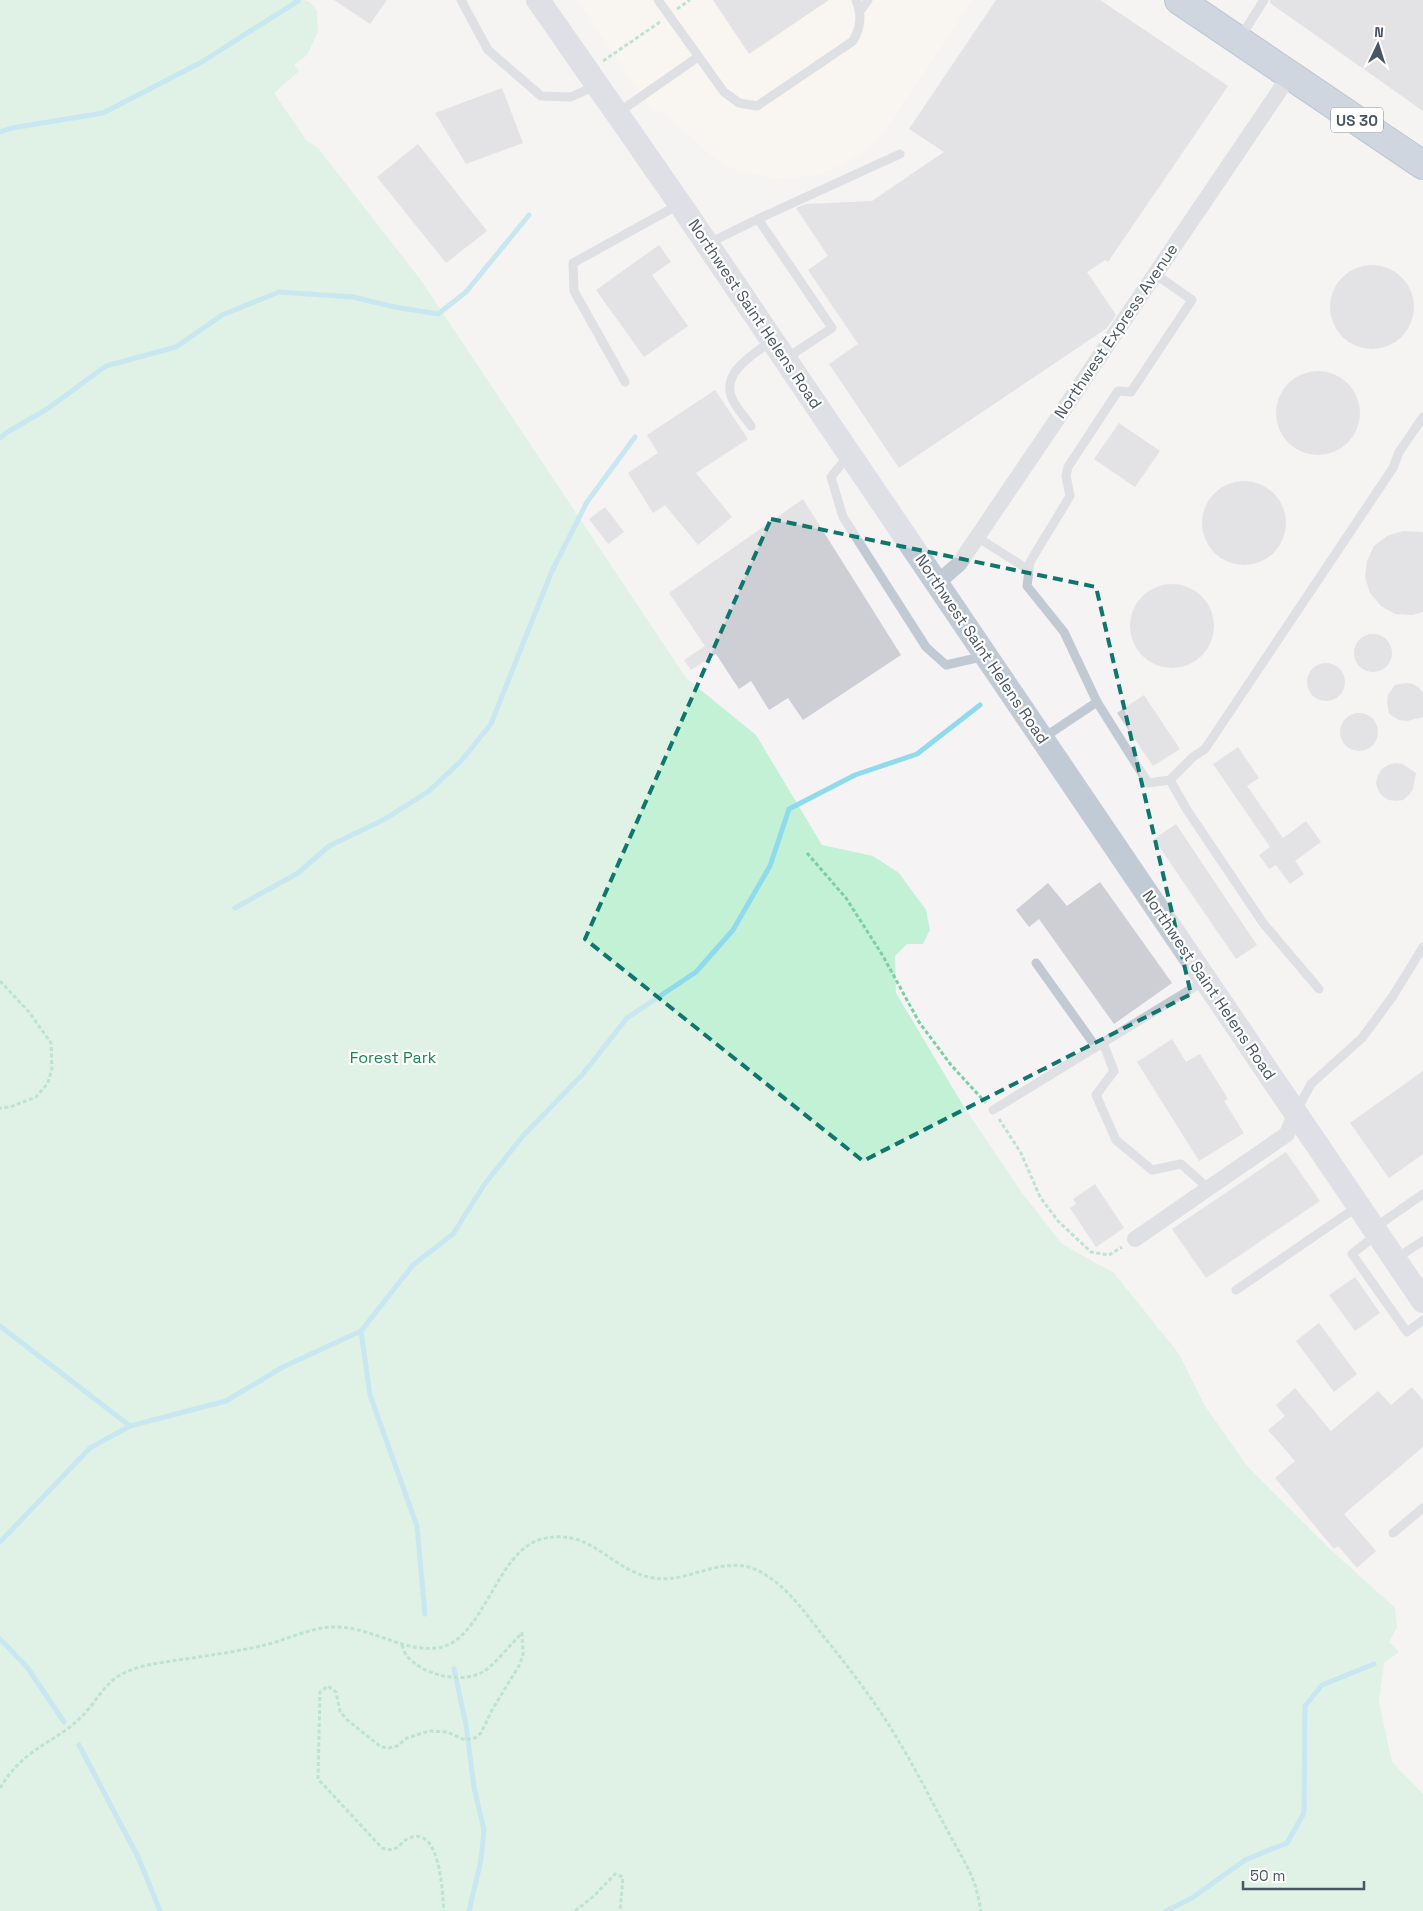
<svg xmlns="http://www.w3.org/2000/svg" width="1423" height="1911" viewBox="0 0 1423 1911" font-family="'Space Grotesk',sans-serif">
<rect width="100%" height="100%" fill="#f5f3f3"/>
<path fill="#fdf9ef" d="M578,0H973L885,131L866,149L839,166L814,176L776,179L738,171L711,155L674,122L664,110L655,115Z"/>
<path fill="#c3f1d5" d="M0,0H303L310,2L317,11L318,32L307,55L294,65L299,71L274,93L306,140L318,148L420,279L686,678L756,735L822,845L873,856L899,873L926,910L930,930L923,944H907L895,956L896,993L964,1107L1022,1193L1062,1244L1114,1273L1179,1354L1205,1406L1247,1466L1330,1549L1395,1608L1397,1627L1389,1642L1399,1652L1384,1663L1379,1702L1392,1762L1423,1794V1911H0Z"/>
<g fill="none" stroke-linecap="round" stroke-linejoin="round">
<g stroke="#90daee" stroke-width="5">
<path d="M0,132L12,128L103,113L200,63L298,1"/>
<path d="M0,438L6,433L47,409L106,366L176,347L222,315L279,292L353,297L395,307L438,314L466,292L529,215"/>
<path d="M235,908L298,873L329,846L385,819L429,791L462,760L491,724L552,571L587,502L635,437"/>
<path d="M0,1326L130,1426L226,1401L283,1367L361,1331L413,1265L453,1234L484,1185L522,1137L582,1075L627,1018L696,972L733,930L770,866L789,809L855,775L917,754L980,705"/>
<path d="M361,1331L370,1395L417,1526L425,1614"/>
<path d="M0,1542L90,1448L130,1426"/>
<path d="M0,1639L27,1667L64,1722"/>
<path d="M454,1669L466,1725L474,1787L484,1830L481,1860L469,1911"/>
<path d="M79,1745L138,1857L160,1911"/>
<path d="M1166,1911L1192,1898L1245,1860L1287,1843L1304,1813L1305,1706L1322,1685L1374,1664"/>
</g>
</g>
<g fill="#cdcfd5">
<path d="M334,0H387L370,24Z"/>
<path d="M713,0H829L749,54Z"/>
<path d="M996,0H1100L1228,86L1108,262L1105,260L1087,272L1116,315L1107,328L899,468L829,364L858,344L808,270L828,256L796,208L806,204L872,201L944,152L909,129Z"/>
<path d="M1270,0H1423V111L1270,3Z"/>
<path d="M502,88L523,143L466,164L435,113Z"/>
<path d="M418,144L487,231L446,263L377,177Z"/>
<path d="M659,245L671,262L652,275L688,326L644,357L596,290Z"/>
<circle cx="1372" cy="307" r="42"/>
<circle cx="1318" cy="413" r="42"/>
<path d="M715,390L748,439L696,473L732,517L698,545L665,505L653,513L628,473L658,453L647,435Z"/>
<path d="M1119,423L1160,451L1135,487L1094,459Z"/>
<circle cx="1244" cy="523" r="42"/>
<path d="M803,499L901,655L803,720L788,698L769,710L751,681L739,689L716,654L691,670L684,660L705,646L669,593Z"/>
<path d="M605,507L624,532L608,544L589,519Z"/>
<path d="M1403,531L1423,532V612L1412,615L1395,614L1381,606L1370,593L1365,577L1367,561L1374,546L1387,536Z"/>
<circle cx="1172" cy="626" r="42"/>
<circle cx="1373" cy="653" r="19"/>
<circle cx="1326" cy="682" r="19"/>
<path d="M1406,683L1413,684L1419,688L1423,693V717L1407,721L1399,720L1389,714L1387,702L1388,695L1395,685Z"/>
<path d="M1144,695L1180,749L1153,766L1117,713Z"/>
<circle cx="1359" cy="732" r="19"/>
<path d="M1238,747L1259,778L1247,786L1283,838L1306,821L1321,842L1295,861L1304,874L1290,884L1276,865L1269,869L1259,855L1270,847L1213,764Z"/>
<path d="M1395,763L1402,764L1416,773L1413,789L1409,795L1403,800L1396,801L1389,800L1382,796L1378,790L1376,783L1378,775L1382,769L1388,765Z"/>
<path d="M1176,824L1257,945L1236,959L1154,839Z"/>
<path d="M1100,882L1172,983L1114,1024L1039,919L1029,927L1016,910L1048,883L1067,906Z"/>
<path d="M1172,1039L1186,1062L1200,1054L1228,1099L1224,1101L1244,1133L1199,1161L1137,1062Z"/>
<path d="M1423,1071V1154L1389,1178L1350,1123Z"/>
<path d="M1286,1152L1320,1201L1206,1278L1172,1229Z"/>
<path d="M1095,1184L1124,1228L1096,1247L1070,1208L1076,1204L1073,1199Z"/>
<path d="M1355,1277L1380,1313L1355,1331L1329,1295Z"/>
<path d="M1319,1323L1357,1374L1334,1392L1296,1341Z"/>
<path d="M1412,1387L1423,1400V1447L1344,1514L1376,1551L1357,1568L1338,1546L1334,1549L1275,1478L1295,1461L1268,1430L1285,1416L1276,1405L1295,1388L1331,1431L1378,1391L1391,1405Z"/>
</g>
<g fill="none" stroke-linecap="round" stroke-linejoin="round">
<defs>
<path id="trunk" d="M1179,0L1423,165"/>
</defs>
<use href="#trunk" stroke="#7690ad" stroke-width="30"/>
<g stroke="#7ad0a6" stroke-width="3" stroke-dasharray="4 2.5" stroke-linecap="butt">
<path d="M677,9L690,0"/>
<path d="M603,61L660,22"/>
<path d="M807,853L846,898L883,956L919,1022L951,1065L986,1103"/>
<path d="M0,981L29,1012L51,1043L52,1068L48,1083L36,1097L10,1107L0,1108"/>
<path d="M999,1119L1021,1153L1040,1197L1058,1221L1091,1252L1109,1255L1122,1247"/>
<path d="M402,1645C403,1648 404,1653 407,1656C423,1675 460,1684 483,1672C492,1667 513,1642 522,1633L523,1654L520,1664L492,1710L481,1733L475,1738L465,1740L447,1732L429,1731L407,1738L397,1746L389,1748L381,1747L346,1719L340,1711L336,1692L328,1686L320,1692L318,1779L382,1848C400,1853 397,1844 409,1838C441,1825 442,1893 444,1911"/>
<path d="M0,1788C8,1775 18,1763 30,1754C48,1740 66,1733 82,1716C96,1703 104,1683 122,1674C139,1665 159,1663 178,1660C206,1656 234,1652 261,1646C284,1641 313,1626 336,1627C371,1627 402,1652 437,1648C484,1642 496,1550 542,1539C590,1527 608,1567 648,1577C688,1587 722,1551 761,1572C788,1587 806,1614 824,1637C842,1659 859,1681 875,1704C902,1743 924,1786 946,1828C955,1845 966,1862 973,1880C977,1889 979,1901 981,1911"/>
<path d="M575,1911L594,1896L615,1874L623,1877L620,1911"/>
</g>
<g stroke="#c1cad2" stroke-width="9">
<path d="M461,0L488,50L541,96L571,97L595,86"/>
<path d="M658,0L724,92L739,103L757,106L853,41C861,27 862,15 856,0"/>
<path d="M860,11L868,0"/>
<path d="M1240,38L1264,0"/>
<path d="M619,112L698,57"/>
<path d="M758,219L900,154"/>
<path d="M709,243L758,219L832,328L785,359"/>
<path d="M1155,274L1192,300L1131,392L1118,391L1068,467L1066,476L1070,496L1030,562L1027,586L1064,632L1097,702L1148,783L1170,780L1187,810L1263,923L1319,989"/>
<path d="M625,382L574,291L573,263L680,204"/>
<path d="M751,426C745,417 734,406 731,396C723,370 755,354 772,340"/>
<path d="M848,456L831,477L843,517L926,647L946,665L985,656"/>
<path d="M977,537L1029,570"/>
<path d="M1043,738L1097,702"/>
<path d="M1170,780L1193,757L1205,749L1393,468L1399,452L1423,417"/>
<path d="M1036,963L1096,1047"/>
<path d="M1103,1043L1114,1071L1096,1095L1116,1140L1152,1170L1181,1164L1208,1188"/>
<path d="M993,1110L1204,981"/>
<path d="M1297,1110L1311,1084L1362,1038L1393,996L1423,947"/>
<path d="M1374,1228L1423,1194"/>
<path d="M1377,1234L1352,1254L1407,1332L1423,1320"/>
<path d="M1395,1259L1423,1241"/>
<path d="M1236,1290L1357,1207"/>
<path d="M1393,1533L1423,1508"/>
</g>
<g stroke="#c1cad2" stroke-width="16">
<path d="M937,583L959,564L1290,75"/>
<path d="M1135,1239L1287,1134L1296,1112"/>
</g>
<path stroke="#c1cbd6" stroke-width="24" d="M538,0L680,204L1423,1301"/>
<use href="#trunk" stroke="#9fb4c9" stroke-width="28"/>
</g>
<path d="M0 0H1423V1911H0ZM771,519L1096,587L1191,994L863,1161L585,939Z" fill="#f5f3f3" fill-opacity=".55" fill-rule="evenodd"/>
<path fill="none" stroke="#0f766e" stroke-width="4" stroke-dasharray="10 6" stroke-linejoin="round" d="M771,519L1096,587L1191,994L863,1161L585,939Z"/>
<g text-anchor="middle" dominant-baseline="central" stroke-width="4.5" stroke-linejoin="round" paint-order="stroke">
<rect fill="#fff" stroke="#808990" stroke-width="1" x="1331" y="107.5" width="52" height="25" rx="4"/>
<g font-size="15" font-weight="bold" fill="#4a5661">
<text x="1357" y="120">US 30</text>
</g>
<g font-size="16" fill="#4a5661" stroke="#fff">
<text transform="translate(755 314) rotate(56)">Northwest Saint Helens Road</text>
<text transform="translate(1116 331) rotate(-56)">Northwest Express Avenue</text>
<text transform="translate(982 649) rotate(56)">Northwest Saint Helens Road</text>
<text transform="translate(1209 985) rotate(56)">Northwest Saint Helens Road</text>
</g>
<g font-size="16" fill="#17864f" stroke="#fff">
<text x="393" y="1057">Forest Park</text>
</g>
</g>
<g transform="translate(1378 45) rotate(4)" stroke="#ffffff" stroke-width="4" paint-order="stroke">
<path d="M0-4L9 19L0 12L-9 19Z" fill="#4a5661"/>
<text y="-8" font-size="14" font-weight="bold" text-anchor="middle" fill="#4a5661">N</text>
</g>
<path d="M1243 1881v8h121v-8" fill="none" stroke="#4a5661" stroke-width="2.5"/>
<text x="1250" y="1881" font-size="15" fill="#4a5661" stroke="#ffffff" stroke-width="4" paint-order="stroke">50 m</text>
</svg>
